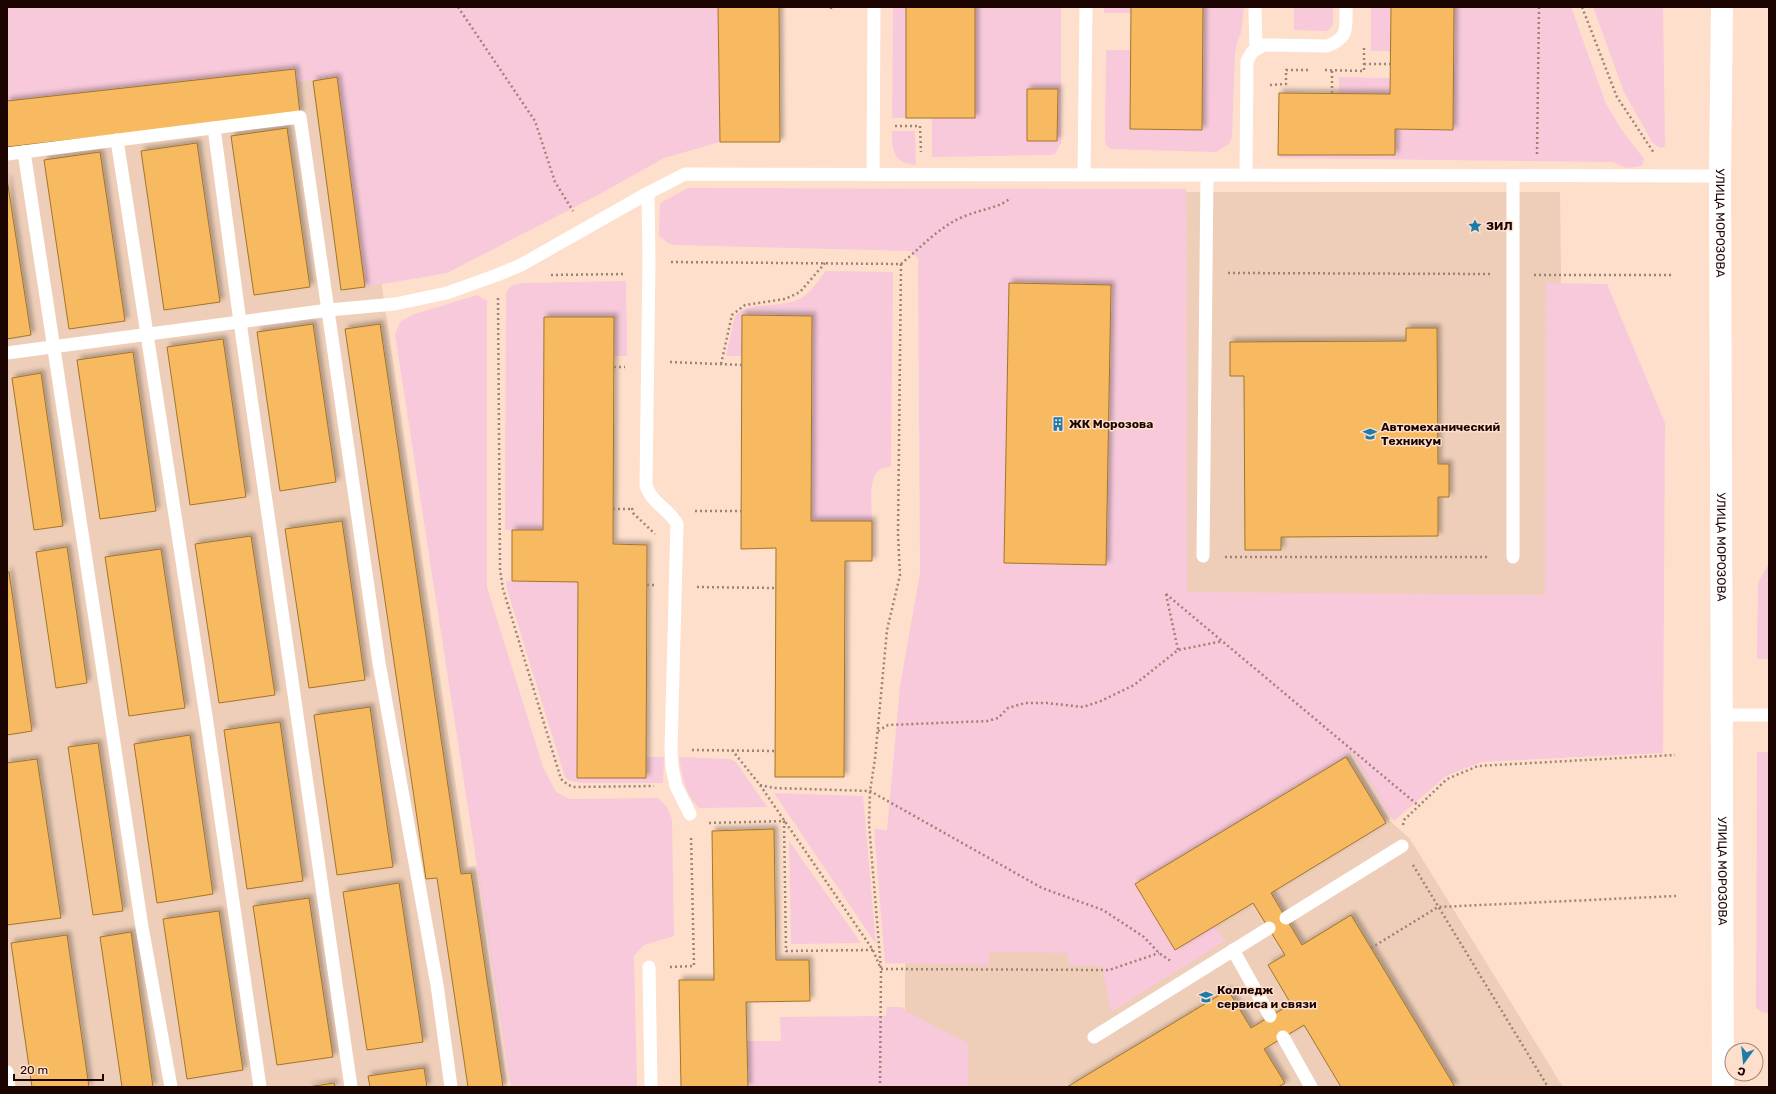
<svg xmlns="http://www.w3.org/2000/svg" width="1776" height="1094" viewBox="0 0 1776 1094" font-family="Rubik,sans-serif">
<defs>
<filter id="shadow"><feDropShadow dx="3.5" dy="-3.5" stdDeviation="2" flood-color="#0004"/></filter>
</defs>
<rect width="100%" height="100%" fill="#fedfcb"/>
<g fill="#eeceb8">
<path d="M340,61L351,78L468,867L476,866L507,1087H7V98Z"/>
<path d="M1180,192H1560L1561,275L1556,739L1180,594Z"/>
<path d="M1350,754L1390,821L1410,839L1563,1087H905V829Z"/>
</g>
<g fill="#f7c9da">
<path d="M7,7H718L720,142L664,158L598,195L447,273L365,287L337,77L296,82L295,69L7,101Z"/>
<path d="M893,7H906V118H892Z"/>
<path d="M975,7H1061V143L1055,154L1049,155L932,157V118H975Z"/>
<rect x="1104" y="7" width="27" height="6"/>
<path d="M1203,7H1244L1241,33L1237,42L1235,53L1232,138L1229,144L1216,152L1111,149L1106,145L1105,139L1106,50H1131L1130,129L1202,130Z"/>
<path d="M1294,7H1333V25L1327,31L1294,30Z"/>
<path d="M1371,7H1391L1390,51H1371Z"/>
<path d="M1454,7H1571L1606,104L1621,129L1644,159L1642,166L1626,168L1613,162L1281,158L1278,155H1395V129Z"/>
<path d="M1593,7H1663L1665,146L1661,148L1657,146L1652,142L1624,92Z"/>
<path d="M1339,77L1390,78V94L1339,93Z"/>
<path d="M892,131H915L916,165C893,163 892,151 892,131Z"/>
<path d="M688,188L1186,189L1187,592L1545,595L1546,283L1607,284L1665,423L1663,753L1481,762L1446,776L1394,821L1352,753L1135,884L1175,950L1215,926L1225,941L1111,1012L1102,966L1069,965L1068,953L989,952V965L885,963L874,829L887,830L900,686L920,573L918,259L912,251L675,245L668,243L659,236L660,203Z"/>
<path d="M826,271L893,272L891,467C865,466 872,504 872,521H811L812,316L742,315V356H726L735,316C753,299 782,310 803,297C812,291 819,279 826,271Z"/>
<path d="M626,281L627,356H614V317H544L543,530H505L506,294C509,284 516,284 526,283Z"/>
<path d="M477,295L487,301V587L543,767L556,792L569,799L658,798L667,807L672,820L674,936L644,945L634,956L637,1087H511L395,334L401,321L415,314Z"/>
<path d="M1769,563V659H1757L1758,583Z"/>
<path d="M506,581L578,582L577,778H646V757H664L663,783H582L570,781L565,777L507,589Z"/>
<path d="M1757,752H1769V1014L1762,1012L1756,1008Z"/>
<path d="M679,757L730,759L736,762L767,807L699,808C685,795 682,776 679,757Z"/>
<path d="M774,793L863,796L876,944Z"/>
<path d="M789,841L861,943L791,944Z"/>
<path d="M887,1007H902L907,1012L968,1043V1087H748L747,1041H781L780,1017L886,1016Z"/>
</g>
<g fill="#f7ba61" stroke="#a47529" filter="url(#shadow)">
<path d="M718,7H779L780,142H720Z"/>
<rect x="906" y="7" width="69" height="111"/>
<path d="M1131,7H1203L1202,130L1130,129Z"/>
<path d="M1391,7H1454L1453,130L1395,129V155H1278L1279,93L1390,94Z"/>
<path d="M295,69L300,114L7,147V101Z"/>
<path d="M337,77L365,287L341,290L313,81Z"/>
<path d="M1027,89H1058L1057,141H1027Z"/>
<path d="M287,128L310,287L254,295L231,136Z"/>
<path d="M197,143L220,302L164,310L141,151Z"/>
<path d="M100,152L125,321L69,329L44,160Z"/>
<path d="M7,179L31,335L7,339Z"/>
<path d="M1009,283L1111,285L1106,565L1004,563Z"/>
<path d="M742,315L812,316L811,521H872V561H845L844,777H775L776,548L741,549Z"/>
<path d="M544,317H614L613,544L647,545L646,778H577L578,582L512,581V530H543Z"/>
<path d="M313,324L336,482L280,491L257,332Z"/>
<path d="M380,324L461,874L471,873L503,1087H468L437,878L426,879L345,329Z"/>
<path d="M1406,328H1437L1438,464H1449V497H1438V536L1281,537V550H1245L1244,376H1230V342L1406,341Z"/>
<path d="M223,339L246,497L190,505L167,347Z"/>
<path d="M133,352L156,511L100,519L77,360Z"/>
<path d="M41,373L63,526L34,530L12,378Z"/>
<path d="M342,521L365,680L309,688L285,529Z"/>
<path d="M251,536L275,695L219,703L195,544Z"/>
<path d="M67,547L87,683L56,688L36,552Z"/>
<path d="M161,549L185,708L129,716L105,557Z"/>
<path d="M7,572H9L32,731L7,735Z"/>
<path d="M370,707L393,867L337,875L314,715Z"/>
<path d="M280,722L303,881L247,889L224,730Z"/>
<path d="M190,735L213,894L157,903L134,744Z"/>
<path d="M98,743L123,911L93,915L68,747Z"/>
<path d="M1346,757L1386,823L1271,893L1302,945L1351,915L1455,1087H1341L1304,1025L1264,1049L1285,1083L1278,1087H1067L1228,990L1251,1028L1291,1004L1268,965L1285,955L1253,903L1175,950L1135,884Z"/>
<path d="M37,759L61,918L7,925V763Z"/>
<path d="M774,829L776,960H809L810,1001L746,1002L748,1087H681L679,980H714L712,831Z"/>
<path d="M399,883L423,1042L367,1050L343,892Z"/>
<path d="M309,898L333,1057L277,1065L253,906Z"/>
<path d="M219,911L243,1070L187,1079L163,919Z"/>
<path d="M131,932L153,1087H122L100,937Z"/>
<path d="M67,935L89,1087H32L11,943Z"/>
<path d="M424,1068L427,1087H370L368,1076Z"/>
<path d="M334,1083L335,1087H308Z"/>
</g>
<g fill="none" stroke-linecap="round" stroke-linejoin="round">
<g stroke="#9e8275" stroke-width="2.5" stroke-dasharray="2 3" stroke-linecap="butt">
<path d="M458,7L535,121L555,182L573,211"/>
<path d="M831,7V11"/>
<path d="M1582,7L1617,97L1654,153"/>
<path d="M1364,64H1390"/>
<path d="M1325,70L1364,71V46"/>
<path d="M1270,85L1286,84V70H1310"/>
<path d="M1332,93V70"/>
<path d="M895,126H920L921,152"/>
<path d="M1537,154L1539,7"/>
<path d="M671,262L901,264L898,534L900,575L887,630L875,759L870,791L869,824L881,969L880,1087"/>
<path d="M901,264C920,248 941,225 965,216C982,209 996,209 1011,198"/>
<path d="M1228,273L1491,274"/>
<path d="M551,275L626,274"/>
<path d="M1534,275H1673"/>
<path d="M498,298L500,570L503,589L561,779L568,785L575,787L654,786"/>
<path d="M670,362L742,365"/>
<path d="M721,364L732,315L745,305L785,299L800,292L825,263"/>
<path d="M614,367H625"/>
<path d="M632,508L633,513L655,534"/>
<path d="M613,509H632"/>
<path d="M695,511H741"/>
<path d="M1225,557H1490"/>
<path d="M647,585H654"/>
<path d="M697,587L776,588"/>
<path d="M1166,594L1419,806"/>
<path d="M1166,594L1178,650"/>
<path d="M878,731L888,725L988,721L998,718L1008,708L1025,703H1047L1083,707L1101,701L1134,685L1178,650L1223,641"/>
<path d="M692,750L775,751"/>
<path d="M732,750L760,785L873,950L880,967"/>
<path d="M760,785L774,788L870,791L1042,888L1103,910L1144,937L1159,953L1172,962"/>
<path d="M709,823L784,821L786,951L873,950"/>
<path d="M1403,825L1404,820L1447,779L1478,766L1675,755"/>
<path d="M1413,865L1548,1087"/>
<path d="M1371,948L1438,907L1676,896"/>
<path d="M670,967L694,966L691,835"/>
<path d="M881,969L1109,970L1159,953"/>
</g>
<g stroke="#fff" stroke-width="13">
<path d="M1255,7L1256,48"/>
<path d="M214,128L240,322L351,1087"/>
<path d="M117,140L206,716L260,1087"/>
<path d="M24,152L142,927L171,1087"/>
<path d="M7,154L300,117L379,663L437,985L451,1087"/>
<path d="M873,174L874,7"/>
<path d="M1084,174L1086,7"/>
<path d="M1246,175L1247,61L1252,52L1264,45L1327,46C1349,38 1346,28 1346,7"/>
<path d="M648,193L649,261L646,485C651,503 669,509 677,524L671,749L672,767L676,786L690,814"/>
<path d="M7,353L329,310L395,304L447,293L497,275L521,265L648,193L685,174L1720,176"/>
<path d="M1203,556L1207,175"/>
<path d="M1513,557V176"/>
<path d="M1721,715H1769"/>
<path d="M1286,918L1402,846"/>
<path d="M1233,950L1270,1016"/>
<path d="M649,967L651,1087"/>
<path d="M1094,1037L1269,928"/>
<path d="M1283,1037L1311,1087"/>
<path d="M7,1072L9,1087"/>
</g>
<path stroke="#fff" stroke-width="22" id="s1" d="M1722,7L1720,176L1723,1087"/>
</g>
<defs>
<symbol id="sight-bare" viewBox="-9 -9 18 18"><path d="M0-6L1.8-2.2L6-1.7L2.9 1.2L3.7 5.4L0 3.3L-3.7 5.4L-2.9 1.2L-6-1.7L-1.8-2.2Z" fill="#1d7ca9" stroke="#fedfcb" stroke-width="2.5" paint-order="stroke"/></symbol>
<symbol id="building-bare" viewBox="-9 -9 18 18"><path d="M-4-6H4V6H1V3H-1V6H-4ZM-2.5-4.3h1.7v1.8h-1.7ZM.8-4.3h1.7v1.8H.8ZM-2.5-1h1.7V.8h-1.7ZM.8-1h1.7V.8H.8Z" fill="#1d7ca9" stroke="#fedfcb" stroke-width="2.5" paint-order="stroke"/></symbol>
<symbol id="university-bare" viewBox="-9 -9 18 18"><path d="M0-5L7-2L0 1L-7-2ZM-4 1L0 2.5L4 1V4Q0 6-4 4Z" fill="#1d7ca9" stroke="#fedfcb" stroke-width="2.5" paint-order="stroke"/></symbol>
</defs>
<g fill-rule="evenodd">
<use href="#sight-bare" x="1465" y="216" width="20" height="20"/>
<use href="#building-bare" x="1048" y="414" width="20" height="20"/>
<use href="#university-bare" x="1360" y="424" width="20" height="20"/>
<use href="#university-bare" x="1196" y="987" width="20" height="20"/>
</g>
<g text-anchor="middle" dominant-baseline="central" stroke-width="3" stroke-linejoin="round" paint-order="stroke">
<g font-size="12" fill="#1c0400" stroke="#fedfcb">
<text stroke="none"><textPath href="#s1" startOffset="216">УЛИЦА МОРОЗОВА</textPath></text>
<text stroke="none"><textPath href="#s1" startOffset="540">УЛИЦА МОРОЗОВА</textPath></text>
<text stroke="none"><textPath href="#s1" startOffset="864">УЛИЦА МОРОЗОВА</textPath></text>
</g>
<g font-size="12" font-weight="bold" fill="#1c0400" stroke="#fedfcb" text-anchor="start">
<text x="1486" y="226">ЗИЛ</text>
<text x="1069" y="424">ЖК Морозова</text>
<text x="1381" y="427">Автомеханический<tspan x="1381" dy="14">Техникум</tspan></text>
<text x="1217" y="990">Колледж<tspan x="1217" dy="14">сервиса и связи</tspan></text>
</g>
</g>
<rect width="1776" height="1094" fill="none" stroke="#1c0400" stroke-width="16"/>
<g transform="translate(1744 1062) rotate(195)"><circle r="19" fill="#fedfcb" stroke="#a4877a"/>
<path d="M0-3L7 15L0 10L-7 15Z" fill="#1d7ca9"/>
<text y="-6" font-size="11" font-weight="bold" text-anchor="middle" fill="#1c0400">С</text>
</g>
<path d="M14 1074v6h89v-6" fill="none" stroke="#1c0400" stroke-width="2"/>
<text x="20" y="1074" font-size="12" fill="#1c0400" stroke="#fedfcb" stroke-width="3" paint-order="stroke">20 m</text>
</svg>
